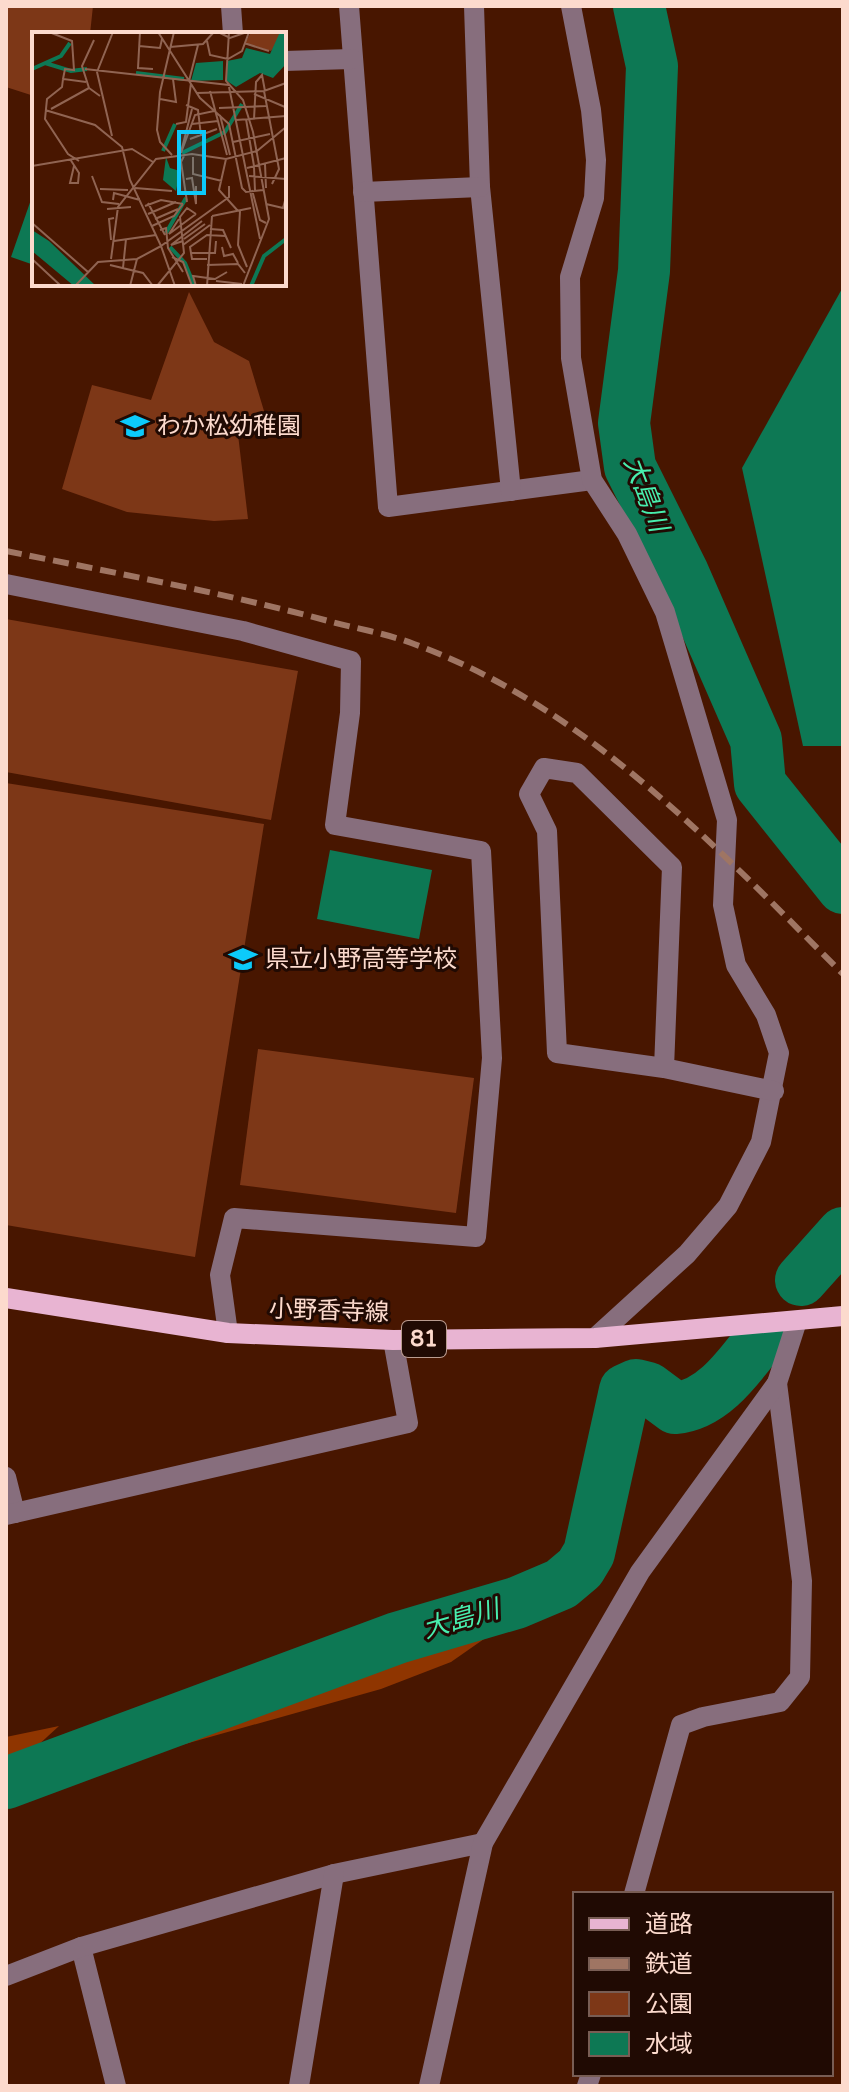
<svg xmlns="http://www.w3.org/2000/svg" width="849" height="2092" viewBox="0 0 849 2092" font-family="'Varela Round','Noto Sans JP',sans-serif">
<rect width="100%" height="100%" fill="#481600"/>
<g fill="#7d3717">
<path d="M6,6H93L90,34H34V96L6,87Z"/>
<path d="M189,292L214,342L249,361L264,411L237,426L248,519L214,521L127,512L62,489L92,385L151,400Z"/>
<path d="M6,619L298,671L271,820L6,772Z"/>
<path d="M6,783L264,824L195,1257L6,1225Z"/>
<path d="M258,1049L474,1078L456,1213L240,1185Z"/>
</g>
<g fill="#8f3500">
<path d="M487,1618L484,1639L451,1662L381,1689L171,1748C222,1710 285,1694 344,1671C392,1652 437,1632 487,1618Z"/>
<path d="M59,1726L23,1759L6,1766V1737Z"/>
</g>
<g fill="#0d7854">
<path d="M34,191V265L11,257Z"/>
<path d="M843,287V746H803L742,468Z"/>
<path d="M330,850L432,870L419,939L317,919Z"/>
</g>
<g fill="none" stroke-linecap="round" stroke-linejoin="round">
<g stroke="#0d7854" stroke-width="52">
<path d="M639,6L652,66L644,271L624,423L630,467L683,573L756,740L760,784L843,888"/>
<path d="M801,1280L843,1233"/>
<path d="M6,1783L397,1638L516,1603L561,1584L580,1568L589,1553L625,1390L636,1385L648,1388L675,1408C712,1405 738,1368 759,1341"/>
</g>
<g stroke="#876e7d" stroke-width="20">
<path d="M231,6L233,34"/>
<path d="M349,6L388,507L592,480"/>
<path d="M474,6L480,187L511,491"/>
<path d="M571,6L591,110L596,160L594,198L570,277L571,358L592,480L627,534L665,612L727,820L723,905L736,965L766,1015L779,1053L761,1142L728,1206L687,1254L595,1338"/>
<path d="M284,61L352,59"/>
<path d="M363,192L480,187"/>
<path d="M6,584L243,631L351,661L350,713L335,825L481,851L492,1058L476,1237L234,1218L220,1275L228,1333"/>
<path d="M664,1068L672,867L577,773L544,768L529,794L547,831L557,1053L664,1068L774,1091"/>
<path d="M6,1477L15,1513"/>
<path d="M6,1515L408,1423L393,1340"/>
<path d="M634,1894L681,1725L703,1717L780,1702L800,1677L802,1581L777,1383"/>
<path d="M81,1947L116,2086"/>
<path d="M6,1976L81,1947L334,1874L483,1843"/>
<path d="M299,2086L334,1874"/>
<path d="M429,2086L483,1843L640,1572L777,1383L797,1321"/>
<path d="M587,2086L591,2074"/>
</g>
<path stroke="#e8b4d2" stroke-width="20" d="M6,1298L228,1333L393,1340L595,1338L843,1316"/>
<path stroke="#9f7563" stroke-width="6" stroke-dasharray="16 8" stroke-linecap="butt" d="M6,551C115,573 225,593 332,622C359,629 388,634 414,644C587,707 716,847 843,974"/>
</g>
<defs>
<symbol id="school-bare" viewBox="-9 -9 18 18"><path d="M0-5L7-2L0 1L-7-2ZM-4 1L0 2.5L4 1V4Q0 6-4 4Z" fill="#0ccafa" stroke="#200a03" stroke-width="2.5" paint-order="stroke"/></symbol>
</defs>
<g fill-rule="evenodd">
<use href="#school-bare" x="115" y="406" width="40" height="40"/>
<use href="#school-bare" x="223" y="939" width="40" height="40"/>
</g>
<g text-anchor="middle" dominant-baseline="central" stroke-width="6" stroke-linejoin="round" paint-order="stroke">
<rect fill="#200a03" stroke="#ba9c90" stroke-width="2" x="402" y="1321" width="44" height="36" rx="6"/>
<g font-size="22" font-weight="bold" fill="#fcdacd">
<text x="424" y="1339">81</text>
</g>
<g font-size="24" fill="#fcdacd" stroke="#200a03" text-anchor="start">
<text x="157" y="426">わか松幼稚園</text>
<text x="265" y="959">県立小野高等学校</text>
</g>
<g font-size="24" fill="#fcdacd" stroke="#200a03">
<text transform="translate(329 1311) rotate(2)">小野香寺線</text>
</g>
<g font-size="26" font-style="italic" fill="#48eeae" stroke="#200a03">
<text transform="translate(646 494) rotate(69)">大島川</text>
<text transform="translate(461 1619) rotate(-16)">大島川</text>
</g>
</g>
<g transform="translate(32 32)">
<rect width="254" height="254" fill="#481600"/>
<path d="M219,0H248V8L239,19L213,11Z" fill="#7d3717"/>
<path d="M248,0H254V32L241,46L228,41L204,55L195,49V29L210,26L214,16L238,22ZM191,29V48L159,49L164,31ZM134,125L138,136L148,139L144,159L131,148ZM0,198L17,209L64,254H42L0,219Z" fill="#0d7854"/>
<path fill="none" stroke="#0d7854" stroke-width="4" d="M13,31L39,39L55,37M0,37L29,24L38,11M104,41L152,47M131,119L143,92M150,121L193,100L210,72M134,201L154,166M138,215L153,231L162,253M219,254L232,224L254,207"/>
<path fill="none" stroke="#906452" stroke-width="2" d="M17,0L40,9L42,38L33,37L31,47L54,50M108,0L106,36L121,37M126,0L168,66L197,92L210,156L214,160L231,158M186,0L198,6L215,0M197,0L194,49L211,68L221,100L237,187L211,254M62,8L50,34L57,56L68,64M175,9L178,23L196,27L210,19L217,0M212,11L237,19M107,14L128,16L130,7M138,15L171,12L182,0M53,37L197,53M31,47L30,55L15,67L13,87L36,122L47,129M157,49L166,13M197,55L228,207M178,59L195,123M232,59L247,137L240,152M165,61L232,59L254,51M222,62L253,75M128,67L144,70L141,47M154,73L166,78L169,104M187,76L234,74M19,77L57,56M13,78L63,93L90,115L98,148L129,214L197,165V154M188,83L198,123M214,87L222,134M222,87L224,50L230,43L233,59M204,88L254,84M144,92L154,90L159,51M160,92L186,89M80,104L65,40L81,0M158,107L185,97M201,110L238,102M225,119L254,95M149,120L160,77M149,121L163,83L182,79M140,123L128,110L125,98L128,60L142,0M152,124L149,130L155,170M161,125V142L190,149M38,127L47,141L46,151H38L42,134M194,127L187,158L206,179M233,132L234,156M0,134L100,117L121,130M222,135L223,159M215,136L254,126M60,144L70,170L87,172M217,144L254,147M154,147L160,146L164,172V154M103,156L140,159M68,157L96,158M220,158L228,188L234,191M81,168L82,161L108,168M116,171L133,203M234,172L251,176L254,165M113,174L129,168L151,172M75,177L99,175M208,179L206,213L215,235M116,182L144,170M180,184L219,176M123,187L146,177M147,187L137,202L164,182M0,191L56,240M120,194L142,184L151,172M178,197L191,198L199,216M128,198L134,196L136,216L151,240M152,207L173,192M79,208L77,187L82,186M82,209L124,203M151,209L139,213L170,189M151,213L178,193M190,215L192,224L201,222L206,231M159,221H183L184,209M140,225L151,230L160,254M0,227L29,254M79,227L86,175L124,127L160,122L194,127L225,119M175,227H160L158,215L175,203L194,204M78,233L111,241L121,254M175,233L206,232L213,241M91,236L94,207M184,249L210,252M43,254L66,230L105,227L129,214L143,254M98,254L105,227M125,254L152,221L148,185L155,176L164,182M164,254L161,244L183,247L195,240M175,254L180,184"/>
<path fill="#0ccafa" fill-opacity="0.15" stroke="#0ccafa" stroke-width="4" d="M147,100H172V161H147Z"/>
<rect width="254" height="254" fill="none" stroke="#fcdacd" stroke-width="4"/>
</g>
<rect width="849" height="2092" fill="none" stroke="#fcdacd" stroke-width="16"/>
<rect x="573" y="1892" width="260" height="184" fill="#200a03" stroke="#785d54" stroke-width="2"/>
<rect x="589" y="1918" width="40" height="12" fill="#e8b4d2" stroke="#785d54" stroke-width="2"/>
<text x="645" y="1932" font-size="24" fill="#fcdacd">道路</text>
<rect x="589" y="1958" width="40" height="12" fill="#9f7563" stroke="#785d54" stroke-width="2"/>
<text x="645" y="1972" font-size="24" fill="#fcdacd">鉄道</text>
<rect x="589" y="1992" width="40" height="24" fill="#7d3717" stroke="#785d54" stroke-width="2"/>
<text x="645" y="2012" font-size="24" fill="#fcdacd">公園</text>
<rect x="589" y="2032" width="40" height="24" fill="#0d7854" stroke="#785d54" stroke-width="2"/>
<text x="645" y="2052" font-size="24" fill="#fcdacd">水域</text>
</svg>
